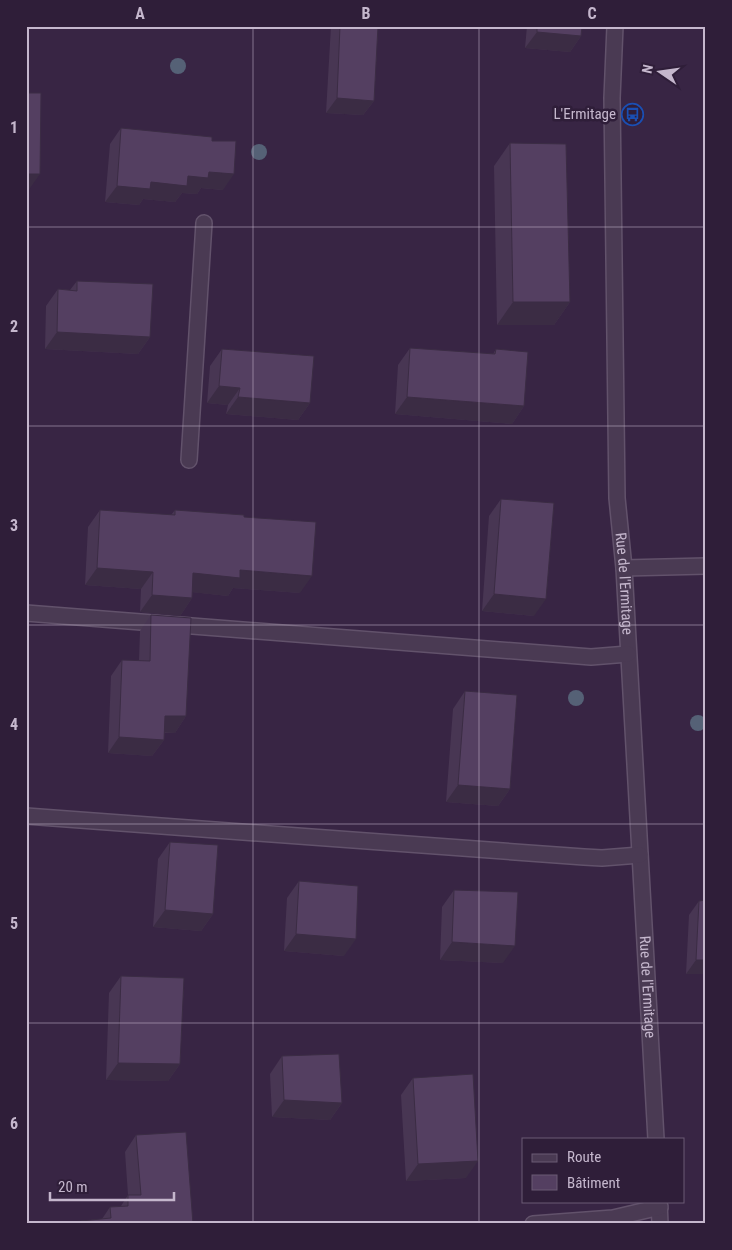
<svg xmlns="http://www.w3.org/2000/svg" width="732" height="1250" viewBox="0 0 732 1250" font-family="'Roboto Condensed',sans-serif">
<rect width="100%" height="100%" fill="#382544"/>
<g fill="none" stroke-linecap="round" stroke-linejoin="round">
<defs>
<g id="minor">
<path id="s1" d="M615,26L612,98L617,498L624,568L656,1139"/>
<path d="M189,460L204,223"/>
<path d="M624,568L706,566"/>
<path d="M26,613L591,657L628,654"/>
<path d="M26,816L584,857L602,858L640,855"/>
<path d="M659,1201L660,1224"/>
<path d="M533,1224L613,1218L660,1207"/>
</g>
</defs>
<use href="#minor" stroke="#62526b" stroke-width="18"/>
<use href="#minor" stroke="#4a3a53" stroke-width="15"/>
</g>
<g fill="#556176">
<circle cx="178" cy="66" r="8"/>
<circle cx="259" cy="152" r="8"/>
<circle cx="576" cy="698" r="8"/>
<circle cx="698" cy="723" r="8"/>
</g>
<g fill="#483653">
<path d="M331,26H378L374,101L363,115L326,113Z"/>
<path d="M527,26H582L581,36L570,52L525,48Z"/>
<path d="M121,128L212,141L223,190L201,188L197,194L182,193L175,202L143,199L139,205L105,202L110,144Z"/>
<path d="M510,143L570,302L554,325H497L494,166Z"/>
<path d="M77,281L150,337L138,354L45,349L46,306L58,289L70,290Z"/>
<path d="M410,348L493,354L496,349L524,406L512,424L395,414L398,365Z"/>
<path d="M222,349L310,403L298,420L226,414L228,405L207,403L210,366Z"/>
<path d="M501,499L534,616L482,611L489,516Z"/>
<path d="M100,510L171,515L175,510L244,517L300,593L233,588L228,596L192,592V598L180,616L140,612L141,589L85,585L88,527Z"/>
<path d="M151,615L186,716L175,733H164V740L152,756L108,753L111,676L122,660H139L140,631Z"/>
<path d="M465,691L510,789L498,806L446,802L453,709Z"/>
<path d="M170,842L213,914L201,931L153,927L158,859Z"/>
<path d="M299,881L344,956L284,951L287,898Z"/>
<path d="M454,890L503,963L440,960L442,907Z"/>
<path d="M699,901L706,974H686L689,915Z"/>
<path d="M121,976L180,1064L168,1081L106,1080L109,993Z"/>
<path d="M282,1056L342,1103L330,1120L272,1117L270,1074Z"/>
<path d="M413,1078L466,1178L406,1181L401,1095Z"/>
<path d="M136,1135L193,1224L102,1219L110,1207L121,1206L128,1195L125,1152Z"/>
</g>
<g fill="#3b2c44">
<path d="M537,32L581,36L570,52L525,48Z"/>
<path d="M337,98L374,101L363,115L326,113Z"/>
<path d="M209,172L234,174L223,190L201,188L197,194L182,193L175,202L143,199L139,205L105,202L117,186L151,182Z"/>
<path d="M26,174H40L28,191H26Z"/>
<path d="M513,302H570L554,325H497Z"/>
<path d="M57,332L150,337L138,354L45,349Z"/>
<path d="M219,386L240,388L228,405L207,403Z"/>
<path d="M238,397L310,403L298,420L226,414Z"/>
<path d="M407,397L524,406L512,424L395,414Z"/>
<path d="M97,568L153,572L141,589L85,585Z"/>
<path d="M240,570L312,576L300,593L233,588L228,596L181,591L193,573Z"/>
<path d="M494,594L546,599L534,616L482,611Z"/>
<path d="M152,595L192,598L180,616L140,612Z"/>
<path d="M165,716H186L175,733L154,732Z"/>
<path d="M119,737L164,740L152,756L108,753Z"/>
<path d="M458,785L510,789L498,806L446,802Z"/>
<path d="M165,910L213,914L201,931L153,927Z"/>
<path d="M296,934L356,939L344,956L284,951Z"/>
<path d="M452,942L515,946L503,963L440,960Z"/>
<path d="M696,960H706V974H686Z"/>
<path d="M118,1063L180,1064L168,1081L106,1080Z"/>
<path d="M284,1100L342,1103L330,1120L272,1117Z"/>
<path d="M478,1161L466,1178L406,1181L418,1164Z"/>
</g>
<g fill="#543f61" stroke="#3b2c44">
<path d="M340,26H378L374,101L337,98Z"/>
<path d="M537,26H582L581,36L537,32Z"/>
<path d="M26,93H41L40,174H26Z"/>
<path d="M121,128L212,137V141H236L234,174L209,172L208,178L188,176L187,186L151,182L150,189L117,186Z"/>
<path d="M510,143L566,144L570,302H513Z"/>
<path d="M77,281L153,284L150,337L57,332L58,289L77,291Z"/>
<path d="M410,348L495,354L496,349L528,352L524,406L407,397Z"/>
<path d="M222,349L314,356L310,403L238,397L240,388L219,386Z"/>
<path d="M501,499L554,503L546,599L494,594Z"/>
<path d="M100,510L175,515V510L244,515V517L316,522L312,576L240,570V578L193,573L192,598L152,595L153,572L97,568Z"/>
<path d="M151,615L191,618L186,716H165L164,740L119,737L122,660L150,661Z"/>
<path d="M465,691L517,695L510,789L458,785Z"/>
<path d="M170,842L218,845L213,914L165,910Z"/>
<path d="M299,881L358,886L356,939L296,934Z"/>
<path d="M454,890L518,892L515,946L452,942Z"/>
<path d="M706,900V960H696L699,901Z"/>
<path d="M121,976L184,978L180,1064L118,1063Z"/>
<path d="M339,1054L342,1103L284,1100L282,1056Z"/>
<path d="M473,1074L478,1161L418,1164L413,1078Z"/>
<path d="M186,1132L193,1224H50L111,1218L110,1207L128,1206V1195H141L136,1135Z"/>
</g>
<path fill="none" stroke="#c5b7cd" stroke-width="1" stroke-opacity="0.55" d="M253,26V1224M479,26V1224M26,227H706M26,426H706M26,625H706M26,824H706M26,1023H706"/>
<defs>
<symbol id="bus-ring" viewBox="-11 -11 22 22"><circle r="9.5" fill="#2f1e39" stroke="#1a4fb4" stroke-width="1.5"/><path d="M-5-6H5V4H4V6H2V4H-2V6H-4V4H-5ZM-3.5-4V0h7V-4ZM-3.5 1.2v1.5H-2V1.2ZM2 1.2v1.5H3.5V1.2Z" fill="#1a4fb4"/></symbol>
</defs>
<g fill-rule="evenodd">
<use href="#bus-ring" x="620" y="102" width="25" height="25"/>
</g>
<g text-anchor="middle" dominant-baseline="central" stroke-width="5" stroke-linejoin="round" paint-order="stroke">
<g font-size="15" fill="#c5b7cd" stroke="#2f1e39" text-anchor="end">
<text x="616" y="114">L'Ermitage</text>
</g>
<g font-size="15" fill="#c5b7cd" stroke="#2f1e39">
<text stroke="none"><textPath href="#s1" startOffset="558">Rue de l'Ermitage</textPath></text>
<text stroke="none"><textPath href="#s1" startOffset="962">Rue de l'Ermitage</textPath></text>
</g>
</g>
<rect width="732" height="1250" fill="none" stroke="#2f1e39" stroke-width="55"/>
<rect x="522" y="1138" width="162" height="65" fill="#2f1e39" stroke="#6b5b74"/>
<rect x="532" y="1154" width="25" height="8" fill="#4a3a53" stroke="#6b5b74"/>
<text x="567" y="1162" font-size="15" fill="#c5b7cd">Route</text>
<rect x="532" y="1175" width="25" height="15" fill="#543f61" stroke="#6b5b74"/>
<text x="567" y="1188" font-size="15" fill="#c5b7cd">Bâtiment</text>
<g transform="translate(660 72) rotate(283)" stroke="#2f1e39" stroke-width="4" paint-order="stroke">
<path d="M0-4L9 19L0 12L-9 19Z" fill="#c5b7cd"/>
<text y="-8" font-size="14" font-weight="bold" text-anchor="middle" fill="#c5b7cd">N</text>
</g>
<path d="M50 1192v8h124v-8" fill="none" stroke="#c5b7cd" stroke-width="2.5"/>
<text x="58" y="1192" font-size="15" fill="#c5b7cd" stroke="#2f1e39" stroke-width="4" paint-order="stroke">20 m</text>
<rect x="28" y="28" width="676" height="1194" fill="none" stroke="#c5b7cd" stroke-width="2"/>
<g font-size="16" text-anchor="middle" font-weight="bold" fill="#c5b7cd">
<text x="140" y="19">A</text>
<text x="366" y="19">B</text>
<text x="592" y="19">C</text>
<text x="14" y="133">1</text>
<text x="14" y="332">2</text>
<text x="14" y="531">3</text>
<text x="14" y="730">4</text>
<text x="14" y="929">5</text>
<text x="14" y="1129">6</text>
</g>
</svg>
